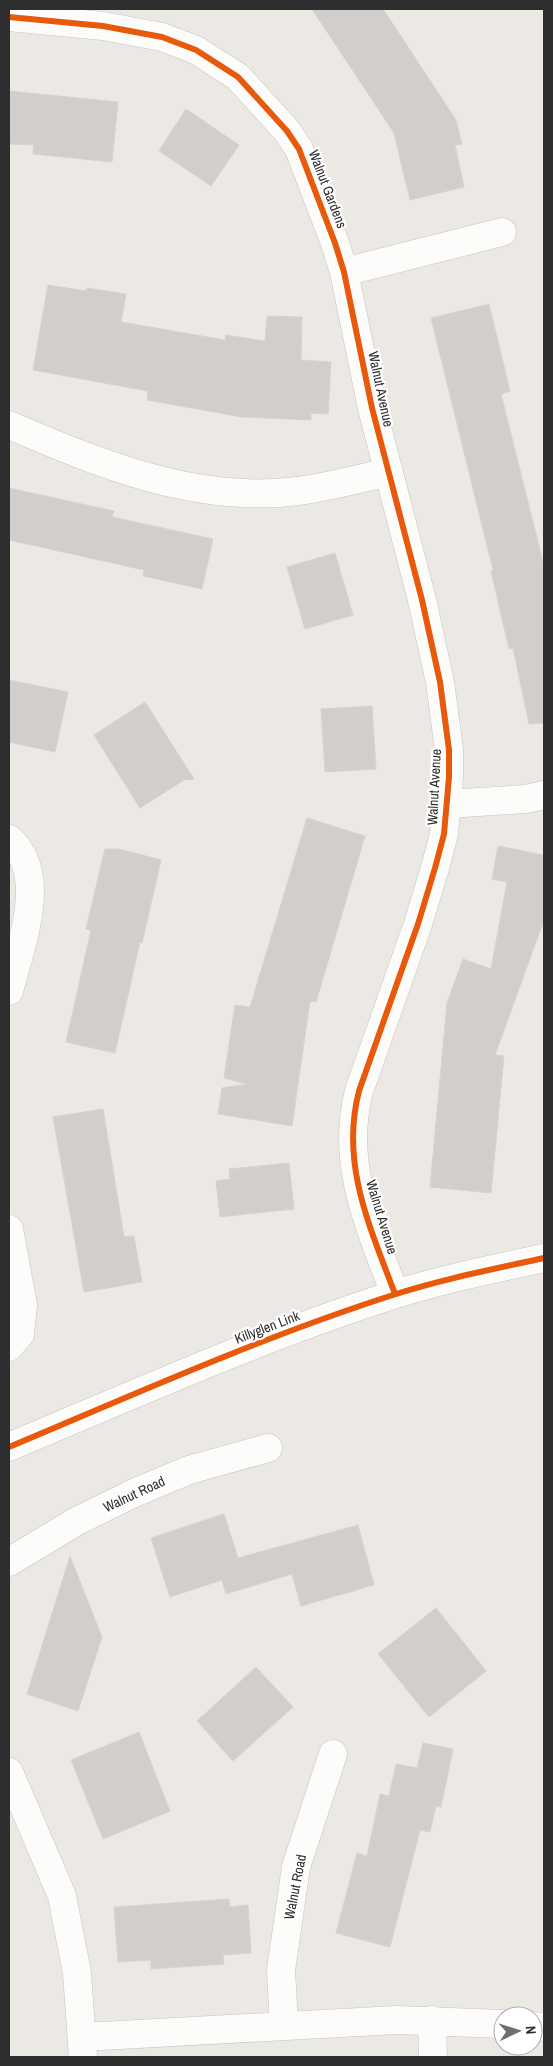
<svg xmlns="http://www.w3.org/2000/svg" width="553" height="2066" font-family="'Archivo Narrow',sans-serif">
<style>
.building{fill:#d1cecb;stroke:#d7d4d0}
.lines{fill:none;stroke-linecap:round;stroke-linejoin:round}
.minor-casing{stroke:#c5c4c5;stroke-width:29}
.minor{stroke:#fcfcfb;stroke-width:28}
.cycleway-casing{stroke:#fff;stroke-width:9}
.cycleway{stroke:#e8590c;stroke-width:6}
.labels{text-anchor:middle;stroke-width:4.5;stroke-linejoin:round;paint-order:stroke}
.street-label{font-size:14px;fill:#2e2e2e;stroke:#fff}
</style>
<rect width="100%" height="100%" fill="#ece8e4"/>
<g class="building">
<path d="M 312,9 L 383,9 L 456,120 L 462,144 L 455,145 L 464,187 L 410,200 L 394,133 Z"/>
<path d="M 9,91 L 118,102 L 112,162 L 33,154 L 34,145 L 9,144 Z"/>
<path d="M 186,109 L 239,145 L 211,186 L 159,151 Z"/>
<path d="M 48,285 L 86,291 L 87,288 L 126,294 L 121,322 L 225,340 L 226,335 L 265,341 L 267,316 L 302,317 L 301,360 L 331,362 L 328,414 L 311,413 L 311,420 L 242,417 L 147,400 L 148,391 L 33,370 Z"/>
<path d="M 489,304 L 510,391 L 501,394 L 544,566 L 544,723 L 529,724 L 513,648 L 509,649 L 491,571 L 493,570 L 431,318 Z"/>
<path d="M 9,488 L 114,511 L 112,517 L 213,539 L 202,589 L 143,576 L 144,570 L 9,540 Z"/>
<path d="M 335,553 L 353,615 L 305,629 L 287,567 Z"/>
<path d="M 9,680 L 68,692 L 55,752 L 9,742 Z"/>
<path d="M 145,702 L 194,779 L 182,780 L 184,780 L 140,808 L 94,735 Z"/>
<path d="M 372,706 L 376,769 L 325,772 L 321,709 Z"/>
<path d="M 307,818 L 365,836 L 316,1002 L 310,1001 L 292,1126 L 218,1114 L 222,1088 L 247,1084 L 224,1078 L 235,1005 L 250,1007 Z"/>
<path d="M 498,846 L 544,855 L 544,920 L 495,1055 L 504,1056 L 491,1193 L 430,1187 L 447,1003 L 463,959 L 491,969 L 507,882 L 492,879 Z"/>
<path d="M 105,849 L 119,849 L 161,860 L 142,943 L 140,942 L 115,1053 L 66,1042 L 91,930 L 86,929 Z"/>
<path d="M 103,1109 L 124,1237 L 134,1236 L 142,1282 L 84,1292 L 53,1117 Z"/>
<path d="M 289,1163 L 294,1209 L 220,1217 L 216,1181 L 230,1179 L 229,1169 Z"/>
<path d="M 224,1514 L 238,1558 L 358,1525 L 374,1585 L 301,1606 L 292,1574 L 226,1594 L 222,1580 L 170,1597 L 151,1538 Z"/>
<path d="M 70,1556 L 102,1637 L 78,1711 L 27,1694 Z"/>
<path d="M 436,1608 L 486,1671 L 429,1717 L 378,1654 Z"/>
<path d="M 256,1667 L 293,1707 L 233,1761 L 197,1721 Z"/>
<path d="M 139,1732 L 170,1811 L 103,1839 L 71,1760 Z"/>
<path d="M 423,1743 L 453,1749 L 441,1807 L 436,1806 L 430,1832 L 420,1830 L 390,1947 L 336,1933 L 357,1853 L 367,1856 L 380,1794 L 389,1796 L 396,1764 L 417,1768 Z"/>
<path d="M 229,1899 L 230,1907 L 248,1905 L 251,1953 L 223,1955 L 224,1964 L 151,1969 L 151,1960 L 118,1962 L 114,1907 Z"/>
</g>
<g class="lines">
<defs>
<g id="minor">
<path d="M 9,17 L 103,26 L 162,37 L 196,50 L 238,77 L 287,131 L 299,149 L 335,243 L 344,272 L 372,408 L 422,600 L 440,682 L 449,750 L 449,777 L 444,834 L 435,868 L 418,924 L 359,1091 C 340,1164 370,1227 395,1294"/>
<path d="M 344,272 L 502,232"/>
<path d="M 9,425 C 100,464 197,504 298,491 C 329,487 358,479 388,472"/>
<path d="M 447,804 L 526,799 L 544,795"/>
<path d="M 9,839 C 50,874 20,947 9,991"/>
<path d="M 9,1229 L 23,1305 L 20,1334 L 9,1347"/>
<path d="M 9,1447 C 135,1394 262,1337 393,1295 C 442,1279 494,1269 544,1258"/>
<path d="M 9,1562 L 77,1521 L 134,1493 L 189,1470 L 268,1448"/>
<path d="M 9,1772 L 62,1896 L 77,1973 L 83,2057"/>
<path d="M 432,2020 L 433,2057"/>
<path d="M 284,2025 L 281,1970 L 296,1867 L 333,1754"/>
<path d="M 533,2026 L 544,2027"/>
<path d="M 83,2037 L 396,2020 L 503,2024"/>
</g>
</defs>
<use href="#minor" class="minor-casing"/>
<use href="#minor" class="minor"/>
<defs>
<g id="cycleway">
<path d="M 9,17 L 103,26 L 162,37 L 196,50 L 238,77 L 287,131 L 299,149 L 335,243 L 344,272 L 372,408 L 422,600 L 440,682 L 449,750 L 449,777 L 444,834 L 435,868 L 418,924 L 359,1091 C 340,1164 370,1227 395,1294"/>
<path d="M 9,1447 C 135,1394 262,1337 393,1295 C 442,1279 494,1269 544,1258"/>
</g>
</defs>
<use href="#cycleway" class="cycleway-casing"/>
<use href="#cycleway" class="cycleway"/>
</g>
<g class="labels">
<g class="street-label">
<text transform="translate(328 189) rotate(69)" y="5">Walnut Gardens</text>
<text transform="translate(381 389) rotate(78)" y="5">Walnut Avenue</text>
<text transform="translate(434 787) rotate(-87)" y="5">Walnut Avenue</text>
<text transform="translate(382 1217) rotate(73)" y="5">Walnut Avenue</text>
<text transform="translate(267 1327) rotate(-21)" y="5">Killyglen Link</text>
<text transform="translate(134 1494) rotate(-25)" y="5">Walnut Road</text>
<text transform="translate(295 1887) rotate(-79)" y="5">Walnut Road</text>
</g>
</g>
<rect width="553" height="2066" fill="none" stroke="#2e2e2e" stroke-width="20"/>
<g transform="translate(518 2031) rotate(86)"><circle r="24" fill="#ffffff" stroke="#ababab"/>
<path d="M0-4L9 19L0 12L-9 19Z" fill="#706f6e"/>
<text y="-8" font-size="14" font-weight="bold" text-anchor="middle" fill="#2e2e2e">N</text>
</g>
</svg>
